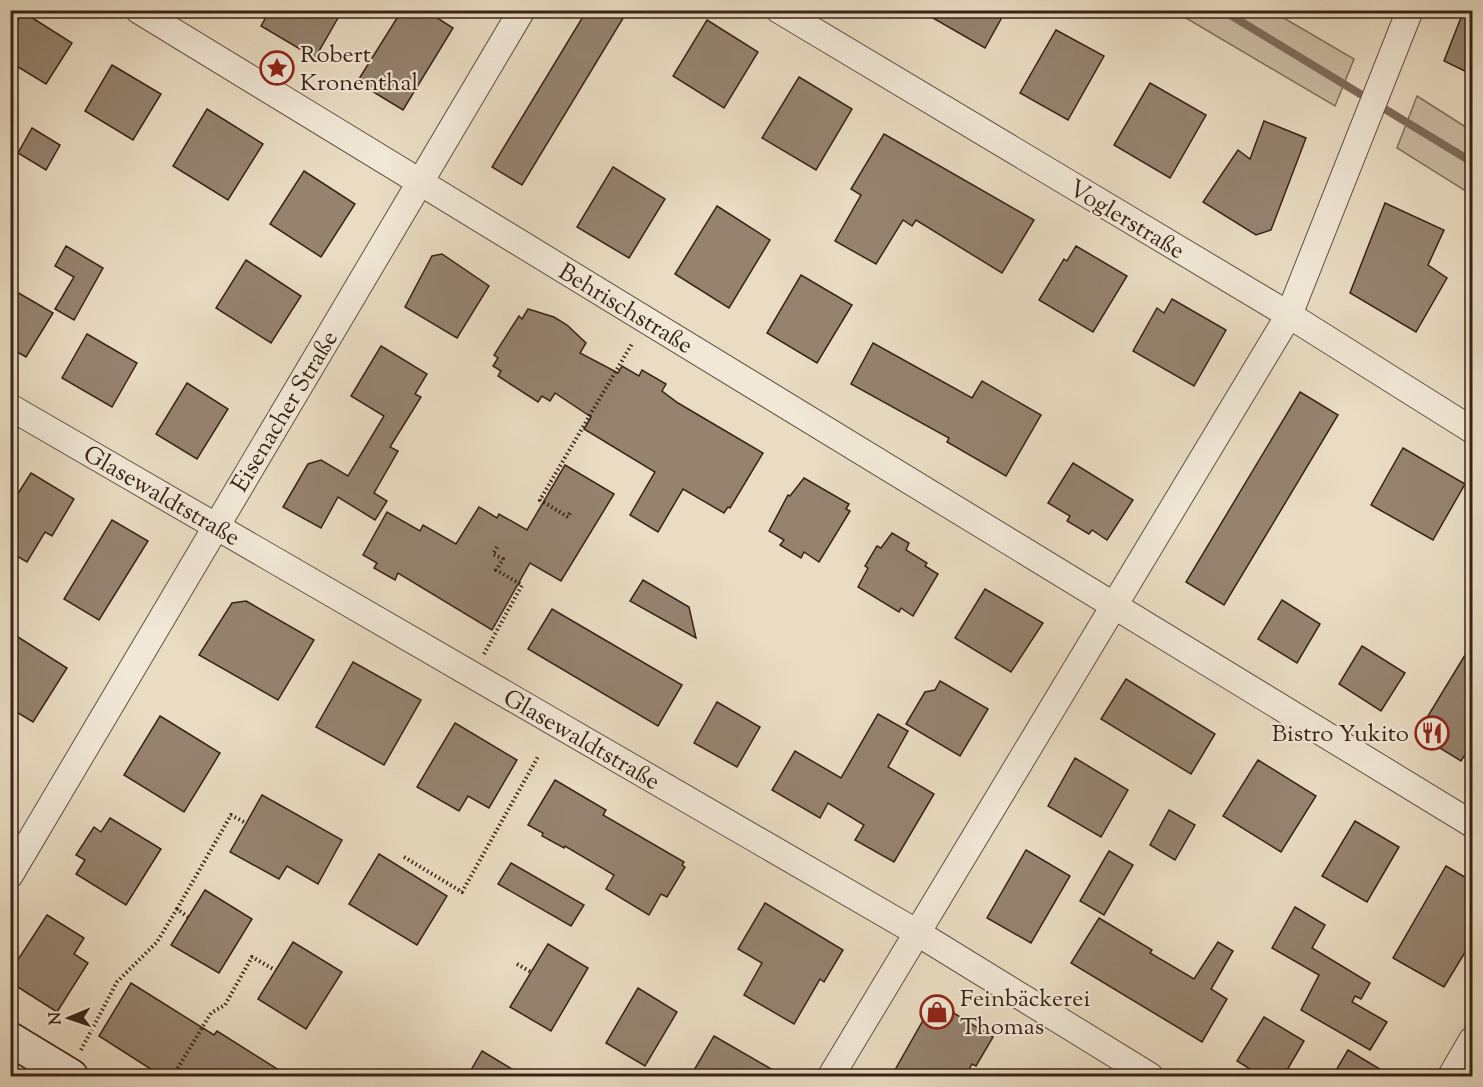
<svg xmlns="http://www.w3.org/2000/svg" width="1483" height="1087" font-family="'Sorts Mill Goudy',serif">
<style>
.green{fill:#cbbda5;stroke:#82705e;stroke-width:1.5}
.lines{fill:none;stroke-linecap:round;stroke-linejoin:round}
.stream{stroke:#7f6c5b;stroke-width:8}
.building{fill:#958370;stroke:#392317;stroke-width:1.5}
.street-casing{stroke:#655142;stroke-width:28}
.secondary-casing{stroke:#392317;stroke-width:36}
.path{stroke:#392317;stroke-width:4;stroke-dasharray:1.5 3;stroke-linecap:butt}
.street{stroke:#f1e8d7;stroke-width:26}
.secondary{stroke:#f1e8d7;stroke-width:33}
.labels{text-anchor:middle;stroke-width:4.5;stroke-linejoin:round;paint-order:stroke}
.poi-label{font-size:24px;fill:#392317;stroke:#f1e8d7;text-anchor:start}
.street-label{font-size:24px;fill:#392317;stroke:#f1e8d7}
</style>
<rect width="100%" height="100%" fill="#e9dcc2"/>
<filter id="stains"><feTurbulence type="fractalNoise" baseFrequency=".00333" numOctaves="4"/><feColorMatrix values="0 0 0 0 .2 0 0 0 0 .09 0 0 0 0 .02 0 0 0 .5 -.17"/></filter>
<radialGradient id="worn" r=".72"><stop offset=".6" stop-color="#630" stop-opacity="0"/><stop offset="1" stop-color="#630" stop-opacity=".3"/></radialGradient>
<g class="green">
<path d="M 1174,11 L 1272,11 L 1354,59 L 1335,106 Z"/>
<path d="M 1417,96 L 1472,131 L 1472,195 L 1397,148 Z"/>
</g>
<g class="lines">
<path class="stream" d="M 1222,10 L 1472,162"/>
</g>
<g class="building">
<path d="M 270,10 L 328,10 L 338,18 L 315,58 L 261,26 Z"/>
<path d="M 402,10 L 425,10 L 453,28 L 403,110 L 357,82 Z"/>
<path d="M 587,10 L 628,10 L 522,185 L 492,167 Z"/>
<path d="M 919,10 L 1006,10 L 985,48 Z"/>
<path d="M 1464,10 L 1473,10 L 1473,75 L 1444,61 Z"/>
<path d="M 23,12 L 72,43 L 46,84 L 10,62 L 10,33 Z"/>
<path d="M 707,20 L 758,52 L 724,108 L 673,76 Z"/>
<path d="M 1056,30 L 1104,56 L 1068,120 L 1020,93 Z"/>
<path d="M 112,65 L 161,94 L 133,140 L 85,111 Z"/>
<path d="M 799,77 L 852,109 L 816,170 L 762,138 Z"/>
<path d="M 1150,83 L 1206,115 L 1170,178 L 1114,145 Z"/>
<path d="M 207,109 L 263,144 L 228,200 L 173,166 Z"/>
<path d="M 1264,121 L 1306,138 L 1271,230 L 1256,235 L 1203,202 L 1238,150 L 1250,159 Z"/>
<path d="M 32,128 L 60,145 L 46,170 L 18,153 Z"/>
<path d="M 884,134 L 1034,220 L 1002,273 L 916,220 L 912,226 L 903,220 L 876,264 L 835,241 L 861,195 L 851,189 Z"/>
<path d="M 613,167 L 665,199 L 629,258 L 577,227 Z"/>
<path d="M 304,171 L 355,204 L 321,257 L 270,224 Z"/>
<path d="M 1385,203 L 1444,230 L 1428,265 L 1447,278 L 1416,332 L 1350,293 Z"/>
<path d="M 717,206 L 770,240 L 729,308 L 675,274 Z"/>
<path d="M 66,246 L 103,268 L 74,320 L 55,309 L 74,277 L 55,266 Z"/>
<path d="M 1076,246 L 1127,276 L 1093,332 L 1039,300 L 1064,259 L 1067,261 Z"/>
<path d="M 442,254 L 489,286 L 457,338 L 405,307 L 432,256 Z"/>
<path d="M 246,260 L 301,296 L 271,343 L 216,308 Z"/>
<path d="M 801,275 L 852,305 L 817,363 L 767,333 Z"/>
<path d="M 10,288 L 53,313 L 26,357 L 10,348 Z"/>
<path d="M 1172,299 L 1226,330 L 1194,386 L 1133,351 L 1157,308 L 1164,313 Z"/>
<path d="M 528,309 L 554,317 L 567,325 L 586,343 L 580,353 L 618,373 L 622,366 L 639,376 L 642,370 L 666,384 L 662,391 L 678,403 L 763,453 L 730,508 L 728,507 L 724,513 L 683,489 L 658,532 L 630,515 L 655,472 L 584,429 L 591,417 L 555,393 L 550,401 L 542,396 L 538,402 L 498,376 L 501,371 L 493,366 L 498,358 L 494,355 L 519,316 L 522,319 Z"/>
<path d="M 87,334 L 137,363 L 112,407 L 62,378 Z"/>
<path d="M 873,343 L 972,398 L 982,381 L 1041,415 L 1006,476 L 947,442 L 949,438 L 851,384 Z"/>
<path d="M 381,346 L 427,374 L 415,394 L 421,397 L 390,447 L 398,451 L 374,493 L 387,501 L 375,520 L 338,497 L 321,528 L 283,507 L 308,464 L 321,460 L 348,476 L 384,416 L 351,396 Z"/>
<path d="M 187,383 L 228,409 L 197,459 L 156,434 Z"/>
<path d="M 1300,392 L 1338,415 L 1224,605 L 1186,582 Z"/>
<path d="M 1403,448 L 1465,484 L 1433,540 L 1371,505 Z"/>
<path d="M 1073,463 L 1133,500 L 1107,540 L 1092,530 L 1089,534 L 1067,521 L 1070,516 L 1048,503 Z"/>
<path d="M 565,465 L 614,494 L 561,581 L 530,563 L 492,630 L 398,573 L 395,580 L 374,568 L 377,563 L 363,555 L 387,512 L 420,531 L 423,525 L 456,544 L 479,507 L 497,518 L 499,514 L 527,530 Z"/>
<path d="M 31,473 L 74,499 L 52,536 L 45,532 L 27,562 L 10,552 L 10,506 Z"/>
<path d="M 804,478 L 849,504 L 846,509 L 850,511 L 819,562 L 804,552 L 801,558 L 780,545 L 784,540 L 769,531 L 788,495 L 790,496 Z"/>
<path d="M 112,520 L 148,541 L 99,620 L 64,599 Z"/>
<path d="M 892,533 L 909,543 L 906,550 L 927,563 L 925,566 L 938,574 L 913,616 L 901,608 L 899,612 L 858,587 L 868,568 L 865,566 L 877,546 L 881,548 Z"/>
<path d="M 643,580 L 689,607 L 696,638 L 630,601 Z"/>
<path d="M 985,589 L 1043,623 L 1011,672 L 955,638 Z"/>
<path d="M 1282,600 L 1320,624 L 1297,663 L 1258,639 Z"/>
<path d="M 246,601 L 314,640 L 278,700 L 199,655 L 232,603 Z"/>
<path d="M 552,609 L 682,685 L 658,726 L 528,649 Z"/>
<path d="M 10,632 L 67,668 L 33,722 L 10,708 Z"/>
<path d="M 1473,642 L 1473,742 L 1461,761 L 1417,734 Z"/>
<path d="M 1362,646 L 1405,673 L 1381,711 L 1339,684 Z"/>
<path d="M 353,662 L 421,700 L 384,765 L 316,727 Z"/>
<path d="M 1126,679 L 1215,734 L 1191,774 L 1101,719 Z"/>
<path d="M 940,681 L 988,709 L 960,756 L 906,724 L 925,692 L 935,690 Z"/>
<path d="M 717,702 L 760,727 L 737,767 L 694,743 Z"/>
<path d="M 878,714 L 908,731 L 888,767 L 934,794 L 894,862 L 855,840 L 864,825 L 828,803 L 820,818 L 772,790 L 795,751 L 841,778 Z"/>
<path d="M 160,716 L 220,753 L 184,812 L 124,775 Z"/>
<path d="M 455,723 L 517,760 L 489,808 L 468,796 L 459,811 L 417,787 Z"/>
<path d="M 1075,758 L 1128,790 L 1101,837 L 1048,806 Z"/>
<path d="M 1258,760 L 1316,796 L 1281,852 L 1223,816 Z"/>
<path d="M 555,780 L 606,810 L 603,815 L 684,862 L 682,865 L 685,867 L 667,897 L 661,894 L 649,915 L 606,889 L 614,875 L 565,846 L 564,848 L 542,836 L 543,833 L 528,825 Z"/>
<path d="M 262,795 L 342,840 L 318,884 L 287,866 L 279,879 L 230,852 Z"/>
<path d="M 1169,810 L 1195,825 L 1175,860 L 1150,845 Z"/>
<path d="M 110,818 L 161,849 L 126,905 L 76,874 L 85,860 L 76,855 L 94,827 L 101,832 Z"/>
<path d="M 1355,821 L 1399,847 L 1367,902 L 1322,876 Z"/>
<path d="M 1026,850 L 1070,876 L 1031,943 L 987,918 Z"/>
<path d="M 1109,851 L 1133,865 L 1104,915 L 1080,901 Z"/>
<path d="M 379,854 L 447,896 L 417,945 L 349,904 Z"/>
<path d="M 511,863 L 584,905 L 571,926 L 498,884 Z"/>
<path d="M 1446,866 L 1473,882 L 1473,939 L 1444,987 L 1393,958 Z"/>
<path d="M 205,890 L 252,919 L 219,973 L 171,945 Z"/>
<path d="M 765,903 L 843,950 L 824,982 L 820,979 L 794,1024 L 744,995 L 762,963 L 738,949 Z"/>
<path d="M 1295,907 L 1325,925 L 1312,948 L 1370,983 L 1361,999 L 1355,996 L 1352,1002 L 1387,1022 L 1370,1050 L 1301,1010 L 1319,975 L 1272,948 Z"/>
<path d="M 47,915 L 84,938 L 74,954 L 88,963 L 57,1012 L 10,982 L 10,972 Z"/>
<path d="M 1099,918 L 1152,950 L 1150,953 L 1194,979 L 1218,942 L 1233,951 L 1211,989 L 1227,999 L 1202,1042 L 1071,963 Z"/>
<path d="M 293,942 L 342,972 L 306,1029 L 258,999 Z"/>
<path d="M 548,944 L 588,968 L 551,1031 L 510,1007 Z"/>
<path d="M 131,983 L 214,1035 L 217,1031 L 290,1077 L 163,1077 L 99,1036 Z"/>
<path d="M 638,988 L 677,1012 L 645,1066 L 606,1043 Z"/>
<path d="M 934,1001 L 993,1037 L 976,1066 L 972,1064 L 965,1077 L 891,1077 Z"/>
<path d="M 1264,1017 L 1304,1041 L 1283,1077 L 1263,1077 L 1237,1061 Z"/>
<path d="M 714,1036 L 785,1077 L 690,1077 Z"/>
<path d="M 1348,1050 L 1393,1077 L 1332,1077 Z"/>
<path d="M 482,1051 L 525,1077 L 467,1077 Z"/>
</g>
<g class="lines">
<defs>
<g id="street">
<path d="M 138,10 L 1472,824"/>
<path d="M 779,10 L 1289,315 L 1472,430"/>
<path d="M 10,407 L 916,932 L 1150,1076"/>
<path d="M 10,875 L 522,10"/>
<path d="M 831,1076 L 1289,315 L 1410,10"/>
<path d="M 1451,1076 L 1472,1040"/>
</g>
<path id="secondary" d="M 10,1039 L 71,1076"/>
</defs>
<use href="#street" class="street-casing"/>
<use href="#secondary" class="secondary-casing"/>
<g class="path">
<path d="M 570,513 L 568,517 L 540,500 L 633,342"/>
<path d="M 484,654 L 522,585 L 496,570 L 503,559 L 493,554 L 498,545"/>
<path d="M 404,857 L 462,892 L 539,755"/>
<path d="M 177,909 L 231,815 L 246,823"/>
<path d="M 517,964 L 531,972"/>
<path d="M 81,1050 L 117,982 L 157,942 L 177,909 L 188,917"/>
<path d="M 451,1070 L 461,1076"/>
<path d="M 173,1076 L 211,1013 L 225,1005 L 252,957 L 275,970"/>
</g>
<use href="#street" class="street"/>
<use href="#secondary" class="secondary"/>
</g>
<defs>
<symbol id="sight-ring" viewBox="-11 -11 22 22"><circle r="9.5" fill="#f1e8d7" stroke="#8f2418" stroke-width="1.5"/><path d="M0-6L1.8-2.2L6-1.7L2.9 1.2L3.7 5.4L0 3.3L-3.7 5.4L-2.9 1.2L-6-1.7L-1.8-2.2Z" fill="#8f2418"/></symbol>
<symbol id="restaurant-ring" viewBox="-11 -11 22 22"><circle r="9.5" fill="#f1e8d7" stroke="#8f2418" stroke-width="1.5"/><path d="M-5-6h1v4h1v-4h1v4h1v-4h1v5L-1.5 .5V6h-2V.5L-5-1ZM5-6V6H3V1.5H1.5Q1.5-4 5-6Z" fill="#8f2418"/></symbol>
<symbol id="shop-ring" viewBox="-11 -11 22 22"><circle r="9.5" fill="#f1e8d7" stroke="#8f2418" stroke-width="1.5"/><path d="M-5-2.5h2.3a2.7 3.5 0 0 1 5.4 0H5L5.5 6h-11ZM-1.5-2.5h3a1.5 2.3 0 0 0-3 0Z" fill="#8f2418"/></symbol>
</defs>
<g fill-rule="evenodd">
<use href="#sight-ring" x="258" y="49" width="38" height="38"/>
<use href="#restaurant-ring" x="1413" y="714" width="38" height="38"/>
<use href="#shop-ring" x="918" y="993" width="38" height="38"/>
</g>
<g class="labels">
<g class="poi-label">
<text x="300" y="62">Robert<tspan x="300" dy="28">Kronenthal</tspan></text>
<text x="1409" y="741" text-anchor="end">Bistro Yukito</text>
<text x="960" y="1006">Feinbäckerei<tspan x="960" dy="28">Thomas</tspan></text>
</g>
<g class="street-label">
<text transform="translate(1127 219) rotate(31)" y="8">Voglerstraße</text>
<text transform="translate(626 308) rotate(31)" y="8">Behrischstraße</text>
<text transform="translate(284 411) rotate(-59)" y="8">Eisenacher Straße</text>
<text transform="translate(162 495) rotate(30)" y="8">Glasewaldtstraße</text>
<text transform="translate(582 739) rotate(30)" y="8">Glasewaldtstraße</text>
</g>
</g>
<rect width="1483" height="1087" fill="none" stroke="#e9dcc2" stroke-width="36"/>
<rect x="12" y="12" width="1459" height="1063" fill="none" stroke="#392317" stroke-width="3"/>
<rect x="18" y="18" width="1447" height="1051" fill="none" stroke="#392317" stroke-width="1.5"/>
<g transform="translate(69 1018) rotate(268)" stroke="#f1e8d7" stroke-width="4.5" paint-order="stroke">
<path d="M0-4.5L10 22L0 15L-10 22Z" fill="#392317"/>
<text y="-9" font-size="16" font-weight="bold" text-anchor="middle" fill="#392317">N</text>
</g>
<rect width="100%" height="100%" filter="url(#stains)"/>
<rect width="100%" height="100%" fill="url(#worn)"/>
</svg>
